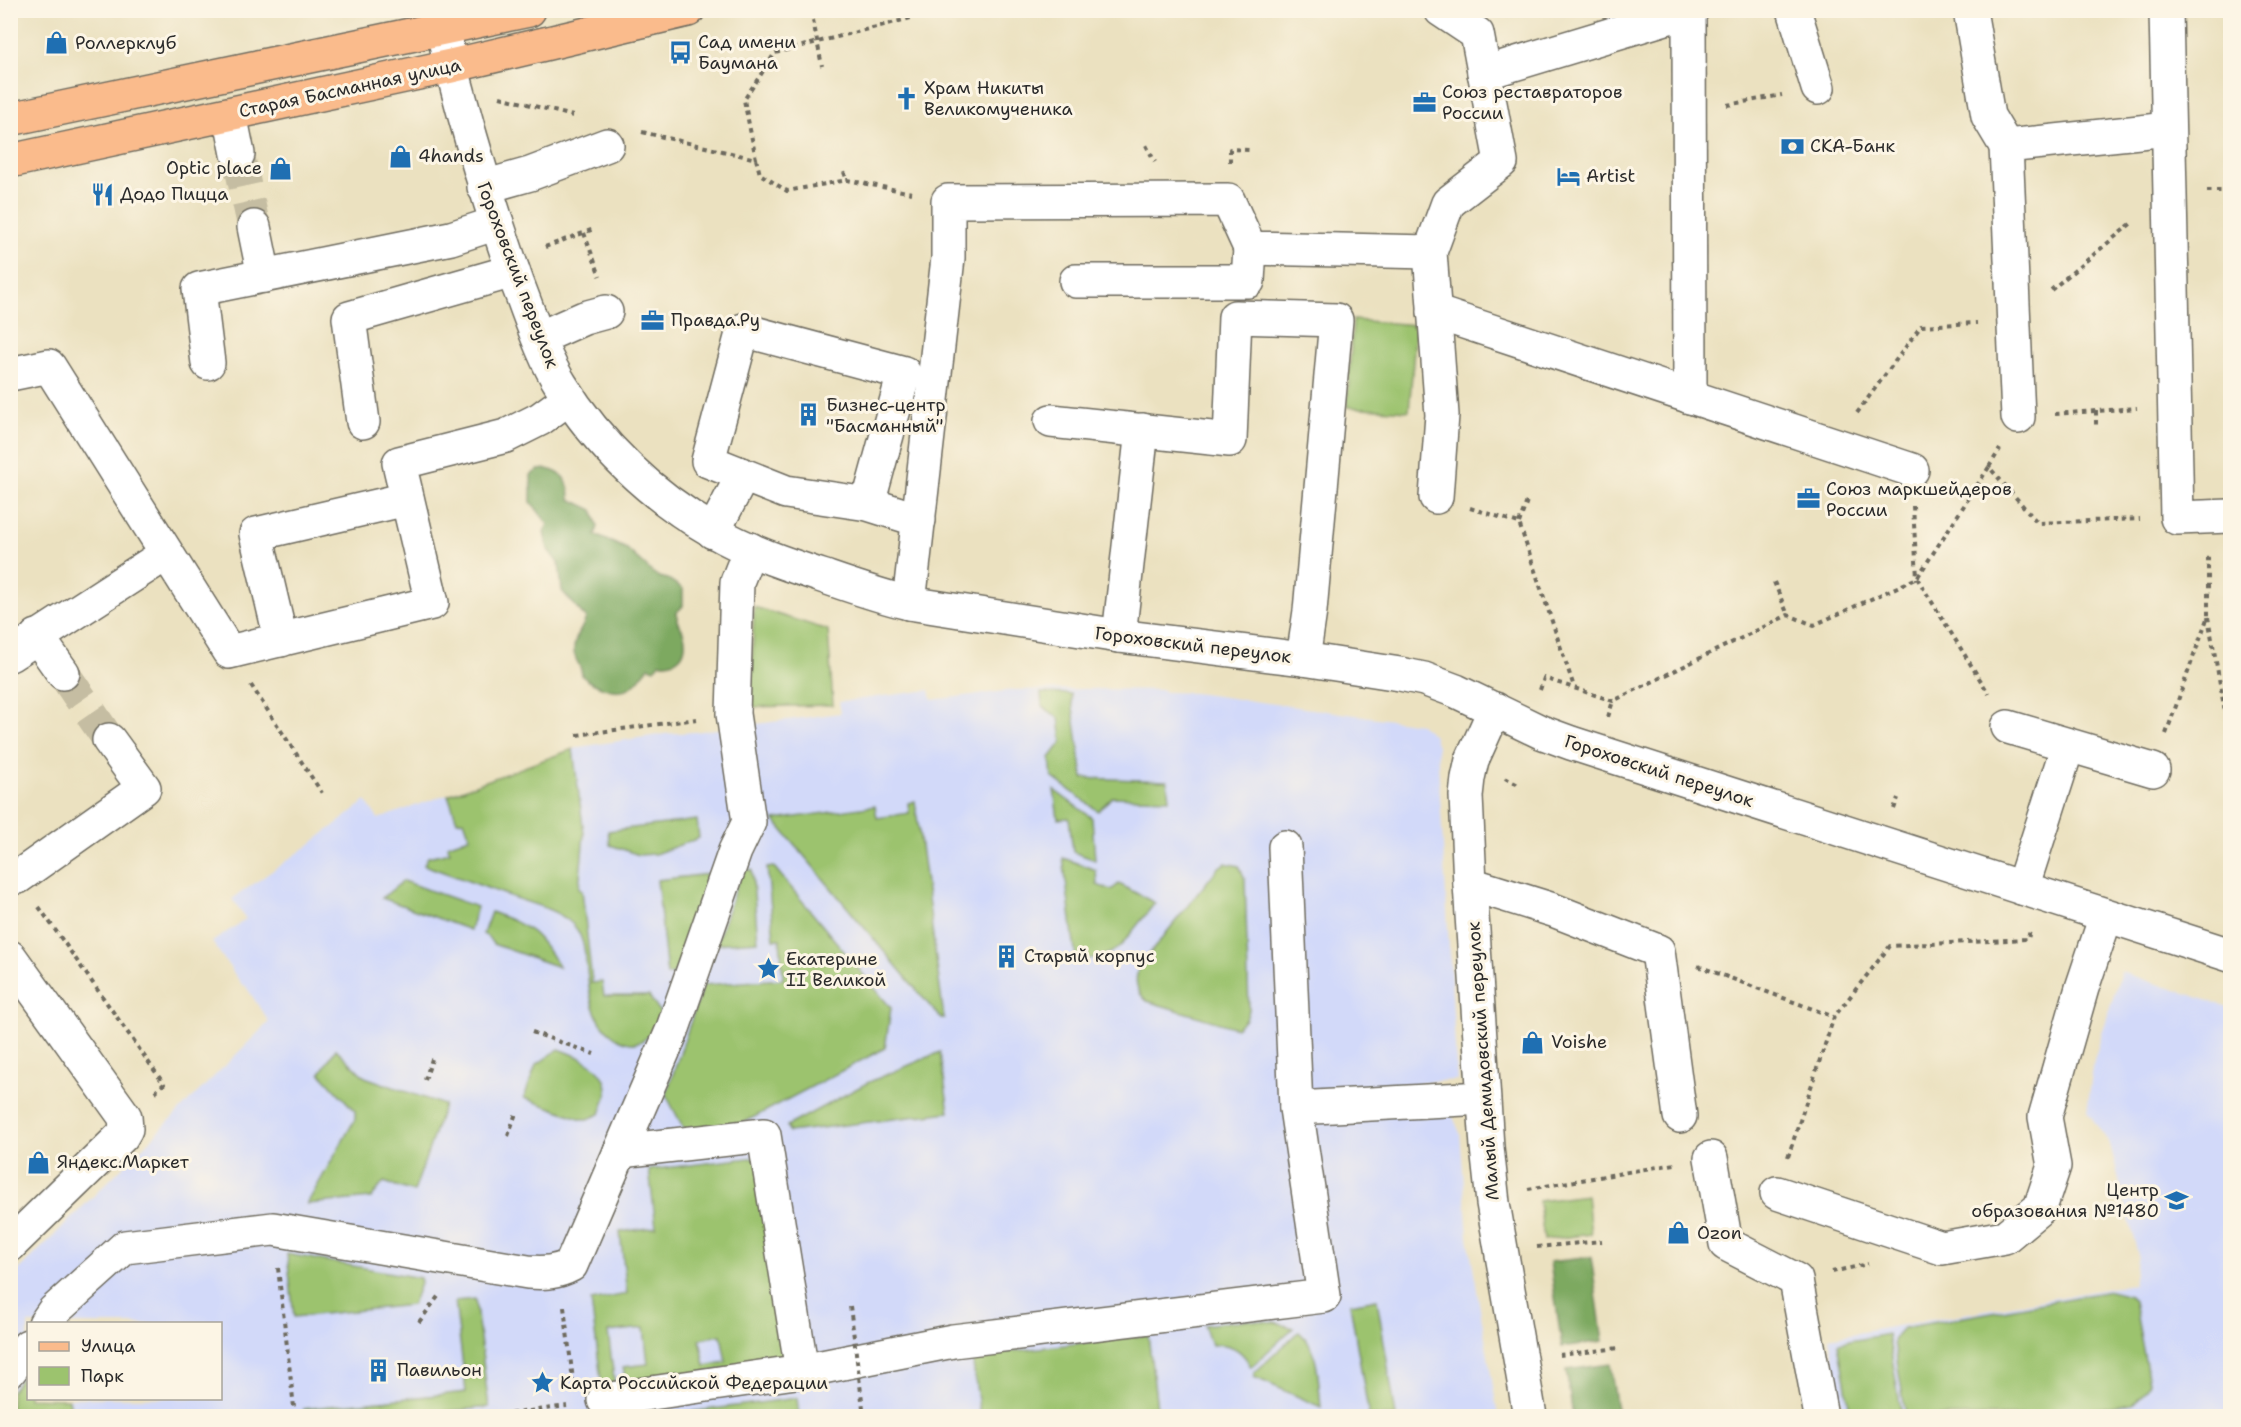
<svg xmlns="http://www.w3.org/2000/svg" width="2241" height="1427" font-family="'Shantell Sans',sans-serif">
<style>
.built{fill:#d2d9f9;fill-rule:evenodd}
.green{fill:#9cc36e;stroke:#64774c;stroke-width:1.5;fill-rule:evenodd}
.forest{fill:#7da961;stroke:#546a46;stroke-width:1.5}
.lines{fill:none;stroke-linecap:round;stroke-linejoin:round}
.minor-tunnel{stroke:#c5bda2;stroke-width:33;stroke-dasharray:33 16;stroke-linecap:butt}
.minor-casing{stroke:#6e6b5f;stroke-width:36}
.major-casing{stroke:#6e6b5f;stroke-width:36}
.path{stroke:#6e6b5f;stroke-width:4;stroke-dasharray:4.5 4.5;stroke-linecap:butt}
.minor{stroke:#fff;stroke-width:33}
.major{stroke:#fabb8c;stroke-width:33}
.path-bridge{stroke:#6e6b5f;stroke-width:4;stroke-dasharray:4.5 4.5;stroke-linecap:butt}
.labels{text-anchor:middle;stroke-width:6;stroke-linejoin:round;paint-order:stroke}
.poi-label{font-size:18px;fill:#2b2b2b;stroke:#fcf5e5;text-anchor:start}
.street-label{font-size:18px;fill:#2b2b2b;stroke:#fcf5e5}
</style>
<rect width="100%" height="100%" fill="#fcf5e5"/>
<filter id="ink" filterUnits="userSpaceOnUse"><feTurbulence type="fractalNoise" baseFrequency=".0167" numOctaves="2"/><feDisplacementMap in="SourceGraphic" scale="12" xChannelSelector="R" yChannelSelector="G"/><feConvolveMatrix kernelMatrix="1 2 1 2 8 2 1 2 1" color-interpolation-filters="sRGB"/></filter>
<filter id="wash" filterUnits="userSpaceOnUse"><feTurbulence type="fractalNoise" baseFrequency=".008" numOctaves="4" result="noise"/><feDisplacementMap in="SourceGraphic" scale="24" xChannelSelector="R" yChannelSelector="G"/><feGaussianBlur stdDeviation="1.35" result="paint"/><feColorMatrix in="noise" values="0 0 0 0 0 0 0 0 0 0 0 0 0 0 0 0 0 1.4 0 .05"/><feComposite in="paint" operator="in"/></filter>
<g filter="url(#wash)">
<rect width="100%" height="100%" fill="#ebe1c0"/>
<g class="built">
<path d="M 1086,689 L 1164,690 L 1164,692 L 1194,693 L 1420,724 L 1433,735 L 1437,746 L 1457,1080 L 1420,1082 L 1421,1117 L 1452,1115 L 1460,1133 L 1468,1237 L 1498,1416 L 11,1416 L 11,1278 L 269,1022 L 245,985 L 243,986 L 212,942 L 246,919 L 232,899 L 308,846 L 366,801 L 378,819 L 580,747 L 665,734 L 695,732 L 841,713 L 839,702 L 930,690 L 932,700 L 1013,690 ZM 28,1324 L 220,1324 L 220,1398 L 28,1398 Z"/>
<path d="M 2121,972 L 2230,1008 L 2230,1416 L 1844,1416 L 1829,1338 L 2133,1284 L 2138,1255 L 2110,1144 L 2087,1111 L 2094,1060 Z"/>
</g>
<g class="green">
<path d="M 1353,320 L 1416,325 L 1409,411 L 1347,407 Z"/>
<path d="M 754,607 L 828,630 L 833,705 L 751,707 Z"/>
<path d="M 1041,693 L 1071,694 L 1083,778 L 1167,781 L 1169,799 L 1112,797 L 1098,811 L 1052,777 L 1050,758 L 1062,742 L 1059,718 L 1042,706 Z"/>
<path d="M 573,749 L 584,834 L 579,888 L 582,890 L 592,981 L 590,983 L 602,982 L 604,996 L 649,996 L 661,1014 C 657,1026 651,1040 635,1043 C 627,1044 621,1041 614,1036 C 573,1007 600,945 569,921 C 554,909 533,904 515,898 C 485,887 454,876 424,865 L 428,857 L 450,852 L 447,845 L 470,837 L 464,820 L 457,821 L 448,795 Z"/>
<path d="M 1054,790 L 1092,818 L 1095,860 L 1073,852 L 1069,818 L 1058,819 Z"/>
<path d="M 915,801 L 944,1018 L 940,1018 L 774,820 L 875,806 L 877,818 L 909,813 L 908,803 Z"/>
<path d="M 697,820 L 699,838 L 655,854 L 639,855 L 610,845 L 608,831 Z"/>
<path d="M 1063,858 L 1096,870 L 1097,885 L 1111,890 L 1119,884 L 1155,903 L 1120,947 C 1107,956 1092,960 1076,959 Z"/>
<path d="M 1225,863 L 1239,866 L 1245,879 L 1249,1010 L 1246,1019 L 1236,1028 L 1147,1001 C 1136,992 1134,980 1139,967 L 1218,868 Z"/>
<path d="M 774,867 L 891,1008 L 885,1048 L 741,1124 L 685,1131 L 666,1095 L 703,985 L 783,979 L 780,939 L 774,939 L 767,868 Z"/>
<path d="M 742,870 L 752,870 L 758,941 L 716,944 Z"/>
<path d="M 710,874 L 675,974 L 667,975 L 657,880 Z"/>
<path d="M 403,881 L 477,907 L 470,930 L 382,898 Z"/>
<path d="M 491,912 C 530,927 537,931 559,967 L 493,944 L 488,937 L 483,934 Z"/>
<path d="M 336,1049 L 365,1077 L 444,1105 L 414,1192 L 384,1182 L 371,1198 L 307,1204 L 355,1119 L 355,1111 L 320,1073 Z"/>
<path d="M 559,1049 C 576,1055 608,1067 607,1091 C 607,1098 602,1107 600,1114 L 588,1119 L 582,1119 L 524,1098 L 536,1065 Z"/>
<path d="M 940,1052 L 949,1112 L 789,1132 L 787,1126 L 867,1083 Z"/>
<path d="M 757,1157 L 787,1360 L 626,1384 L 623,1367 L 648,1364 L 644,1328 L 608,1332 L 615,1386 L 602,1388 L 591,1301 L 627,1294 L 620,1232 L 656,1227 L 649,1170 ZM 721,1335 L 726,1362 L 705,1366 L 700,1339 Z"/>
<path d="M 1587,1195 L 1591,1234 L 1544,1240 L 1539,1201 Z"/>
<path d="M 287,1254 L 420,1278 L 421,1281 L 412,1305 L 294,1317 Z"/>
<path d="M 2110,1291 L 2130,1296 L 2134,1301 L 2149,1382 C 2146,1392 2141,1398 2132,1403 L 2051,1416 L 1906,1416 L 1894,1342 L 1895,1337 L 1903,1328 Z"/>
<path d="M 475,1299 L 489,1407 L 402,1416 L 304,1416 L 304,1409 L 466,1392 L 455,1301 Z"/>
<path d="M 1377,1299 L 1396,1416 L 1369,1416 L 1350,1304 Z"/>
<path d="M 1245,1320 L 1275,1322 L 1293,1328 L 1251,1367 C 1243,1350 1230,1342 1211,1345 L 1204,1325 Z"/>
<path d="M 1299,1332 C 1320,1349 1318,1382 1321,1407 L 1254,1377 L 1254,1373 Z"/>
<path d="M 1888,1334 L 1902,1416 L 1851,1416 L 1838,1343 Z"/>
<path d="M 1148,1335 L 1158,1416 L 980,1416 L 972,1356 Z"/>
<path d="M 28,1368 L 28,1398 L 69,1399 L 72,1416 L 11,1416 L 11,1392 Z"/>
<path d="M 797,1398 L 799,1416 L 614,1416 L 663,1409 L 675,1414 Z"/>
</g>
<g class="forest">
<path d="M 547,469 C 563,472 570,483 570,499 L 593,510 L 598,527 L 595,535 L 627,549 L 652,572 L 659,577 L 668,579 L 683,589 L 683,606 L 677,612 L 677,621 C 691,639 688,665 660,663 L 655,669 L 649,667 C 643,673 639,681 632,686 C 618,696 595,687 582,676 C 582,666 575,661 574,652 C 573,639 582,630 586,618 L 562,591 L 559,564 L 548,550 L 544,532 L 548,524 L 531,502 L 531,475 L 538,470 Z"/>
<path d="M 1591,1257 L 1603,1341 L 1562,1347 L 1550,1262 Z"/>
<path d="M 1610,1364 L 1618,1416 L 1573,1416 L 1566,1370 Z"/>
</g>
</g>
<g filter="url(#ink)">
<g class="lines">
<g class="minor-tunnel">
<path d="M 238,154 L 254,227"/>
<path d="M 63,673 L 109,740"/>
</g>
<defs>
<g id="minor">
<path d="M 1794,10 L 1818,88"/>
<path d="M 1970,10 L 1988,116 L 2006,146"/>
<path d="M 2166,10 L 2177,518 L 2230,516"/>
<path d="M 1689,12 L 1690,397"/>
<path d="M 442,28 C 463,115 488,201 518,285 C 531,318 542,355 561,385 C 598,445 652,496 713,531 C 747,551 786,564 822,576 C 851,586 879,596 909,603 L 1119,636 L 1303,659 L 1400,674 L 1424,679 L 1456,691 L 1541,732 L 1571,743 L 2230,955"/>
<path d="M 1484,73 L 1692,10"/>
<path d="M 230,114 L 238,154"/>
<path d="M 484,187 L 530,174 L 607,145"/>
<path d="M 254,227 L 264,276"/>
<path d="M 1076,281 L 1248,281 L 1250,248"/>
<path d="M 1434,312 L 1912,470"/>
<path d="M 539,338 L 584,318 L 606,312"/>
<path d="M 208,363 L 199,289 L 451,238 L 497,223"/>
<path d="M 10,374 L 49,366 L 229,652 L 432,603 L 399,463 L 506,436 L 540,419 L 569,398"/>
<path d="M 2018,417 L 2006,146 L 2168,129"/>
<path d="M 1051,421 L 1230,440 L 1235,317 L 1336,320 L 1310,611 L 1303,659"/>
<path d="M 363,422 L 349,318 L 513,271"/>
<path d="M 1436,497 L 1442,415 L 1430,252 L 1448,203 L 1501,162 L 1477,34 L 1441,10"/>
<path d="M 868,504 L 904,373 L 743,330 L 708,461 L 786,492 L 868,504 L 919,520"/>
<path d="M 713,532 L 743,475"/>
<path d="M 909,603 L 948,258 L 948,201 L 1228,200 L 1250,248 L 1430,252"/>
<path d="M 37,636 L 63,673"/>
<path d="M 1119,636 L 1142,430"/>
<path d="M 281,640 L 256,534 L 407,499"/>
<path d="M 10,655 L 166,554"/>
<path d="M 1495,709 L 1472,760 L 1468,778 L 1466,796 L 1470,884 L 1487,1147 L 1493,1203 L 1530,1416"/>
<path d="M 2008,727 L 2153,770"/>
<path d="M 18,877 L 144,788 L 109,740"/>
<path d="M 1470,884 L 1553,910 L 1658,951 L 1680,1116"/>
<path d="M 2022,888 L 2068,745"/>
<path d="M 10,957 L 125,1117 L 126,1129 L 122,1136 L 10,1245"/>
<path d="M 1296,1108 L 1483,1098"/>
<path d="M 620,1151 L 764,1135 L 802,1371"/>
<path d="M 1711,1158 L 1726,1244 L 1796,1280 L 1821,1416"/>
<path d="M 1777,1193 L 1942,1248 L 2005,1237 L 2040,1208 L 2054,1166 L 2045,1117 L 2082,988 L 2106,916"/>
<path d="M 45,1324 L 54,1311 L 125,1247 L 273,1229 L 528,1272 C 544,1273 556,1273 571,1265 L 672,1031 L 735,851 L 749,822 L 733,714 L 737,582 L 750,549"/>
<path d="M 10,1370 L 28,1346"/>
<path d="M 604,1400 L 802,1371 L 953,1341 L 1324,1296 L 1296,1108 L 1285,847"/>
</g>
<g id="major">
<path d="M 10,119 L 529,10"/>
<path d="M 10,161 L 451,66 L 688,10"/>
</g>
</defs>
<use href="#minor" class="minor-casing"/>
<use href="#major" class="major-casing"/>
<g class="path">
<path d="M 1119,13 L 1121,10"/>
<path d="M 813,20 L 822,66"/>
<path d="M 500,97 L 573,116"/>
<path d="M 1727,105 L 1782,95"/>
<path d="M 642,132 L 756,159 L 760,174 L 787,191 L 847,180 L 912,193"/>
<path d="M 1146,145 L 1155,162"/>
<path d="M 756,159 L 744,100 L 775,53 L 942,10"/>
<path d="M 1230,162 L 1230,149 L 1250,150"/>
<path d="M 844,172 L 847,180"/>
<path d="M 2207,191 L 2230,191"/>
<path d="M 584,233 L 600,276"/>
<path d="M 545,247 L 594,229"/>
<path d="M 2051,290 L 2133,222"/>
<path d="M 2096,411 L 2096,427"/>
<path d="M 1857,413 L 1921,326 L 1977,323"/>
<path d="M 2055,414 L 2137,408"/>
<path d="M 1989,467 L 2000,449"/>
<path d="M 1913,506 L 1917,578 L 1989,694"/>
<path d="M 1470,508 L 1519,523 L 1574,687"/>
<path d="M 1519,523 L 1527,501"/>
<path d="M 1774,582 L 1788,615"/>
<path d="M 2208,617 L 2227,723 L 2230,724"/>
<path d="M 251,685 L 322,793"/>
<path d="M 1540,690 L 1544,678 L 1613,701 L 1788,615 L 1814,625 L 1917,578 L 1989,467 L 2038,523 L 2140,519"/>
<path d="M 1608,717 L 1613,701"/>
<path d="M 2166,734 L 2208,616 L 2208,553"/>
<path d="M 577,735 L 697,719"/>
<path d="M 1505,778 L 1520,786"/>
<path d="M 1894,809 L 1898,798"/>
<path d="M 39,907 L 164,1084 L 155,1092"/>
<path d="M 1698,966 L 1834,1017"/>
<path d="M 532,1032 L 594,1054"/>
<path d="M 425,1080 L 432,1059"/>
<path d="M 508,1136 L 516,1113"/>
<path d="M 1788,1157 L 1834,1017 L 1890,946 L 2028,939 L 2030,930"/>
<path d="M 1528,1189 L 1675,1164"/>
<path d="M 1537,1247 L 1602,1241"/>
<path d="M 278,1268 L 295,1416"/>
<path d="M 1832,1272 L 1868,1264"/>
<path d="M 564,1307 L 573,1380"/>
<path d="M 419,1322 L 440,1294"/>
<path d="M 1559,1355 L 1620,1348"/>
<path d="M 540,1410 L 541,1416"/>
<path d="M 493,1416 L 567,1406"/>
</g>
<use href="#minor" class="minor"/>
<use href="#major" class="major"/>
<path class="path-bridge" d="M 850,1306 L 864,1416"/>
</g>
</g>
<defs>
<symbol id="shop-bare" viewBox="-9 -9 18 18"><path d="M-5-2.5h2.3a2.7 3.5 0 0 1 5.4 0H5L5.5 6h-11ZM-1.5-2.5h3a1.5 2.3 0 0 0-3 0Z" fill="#1f6fb2" stroke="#fcf5e5" stroke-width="2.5" paint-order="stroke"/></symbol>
<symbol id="bus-bare" viewBox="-9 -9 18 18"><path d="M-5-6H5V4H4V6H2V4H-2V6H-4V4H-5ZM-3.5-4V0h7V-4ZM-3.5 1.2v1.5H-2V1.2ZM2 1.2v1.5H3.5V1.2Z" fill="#1f6fb2" stroke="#fcf5e5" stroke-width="2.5" paint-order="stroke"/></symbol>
<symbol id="church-bare" viewBox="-9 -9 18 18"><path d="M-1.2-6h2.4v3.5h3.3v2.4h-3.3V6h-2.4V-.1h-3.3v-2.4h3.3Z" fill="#1f6fb2" stroke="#fcf5e5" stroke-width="2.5" paint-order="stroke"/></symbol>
<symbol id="office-bare" viewBox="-9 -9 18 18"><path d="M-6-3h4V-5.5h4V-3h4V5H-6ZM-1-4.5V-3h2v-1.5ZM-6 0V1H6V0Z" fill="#1f6fb2" stroke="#fcf5e5" stroke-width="2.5" paint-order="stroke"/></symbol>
<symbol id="bank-bare" viewBox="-9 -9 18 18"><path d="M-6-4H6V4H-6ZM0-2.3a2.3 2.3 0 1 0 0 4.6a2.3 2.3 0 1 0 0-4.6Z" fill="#1f6fb2" stroke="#fcf5e5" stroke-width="2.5" paint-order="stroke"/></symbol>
<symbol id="hotel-bare" viewBox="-9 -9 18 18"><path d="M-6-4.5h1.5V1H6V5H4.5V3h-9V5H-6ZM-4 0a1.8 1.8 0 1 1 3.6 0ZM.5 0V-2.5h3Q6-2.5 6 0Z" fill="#1f6fb2" stroke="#fcf5e5" stroke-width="2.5" paint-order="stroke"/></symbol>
<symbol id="restaurant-bare" viewBox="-9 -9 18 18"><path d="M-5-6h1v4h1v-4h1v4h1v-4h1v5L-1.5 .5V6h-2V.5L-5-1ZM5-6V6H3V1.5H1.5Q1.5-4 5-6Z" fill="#1f6fb2" stroke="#fcf5e5" stroke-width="2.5" paint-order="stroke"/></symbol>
<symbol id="building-bare" viewBox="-9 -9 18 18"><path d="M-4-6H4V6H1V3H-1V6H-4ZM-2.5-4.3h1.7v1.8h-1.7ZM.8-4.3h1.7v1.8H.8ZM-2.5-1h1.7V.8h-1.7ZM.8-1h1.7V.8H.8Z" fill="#1f6fb2" stroke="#fcf5e5" stroke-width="2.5" paint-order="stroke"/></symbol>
<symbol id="sight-bare" viewBox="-9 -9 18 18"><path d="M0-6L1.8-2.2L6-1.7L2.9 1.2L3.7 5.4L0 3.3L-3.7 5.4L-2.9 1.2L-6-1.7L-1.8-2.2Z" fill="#1f6fb2" stroke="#fcf5e5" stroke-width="2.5" paint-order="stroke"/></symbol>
<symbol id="school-bare" viewBox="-9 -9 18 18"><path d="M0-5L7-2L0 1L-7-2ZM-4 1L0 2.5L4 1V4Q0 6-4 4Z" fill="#1f6fb2" stroke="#fcf5e5" stroke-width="2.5" paint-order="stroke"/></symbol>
</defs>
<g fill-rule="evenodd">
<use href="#shop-bare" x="40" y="26" width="33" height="33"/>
<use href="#bus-bare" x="664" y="36" width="33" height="33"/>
<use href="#church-bare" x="890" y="82" width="33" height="33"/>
<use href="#office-bare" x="1408" y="86" width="33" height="33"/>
<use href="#bank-bare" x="1776" y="130" width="33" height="33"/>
<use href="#shop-bare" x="384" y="140" width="33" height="33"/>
<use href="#shop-bare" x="264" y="152" width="33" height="33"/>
<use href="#hotel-bare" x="1552" y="160" width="33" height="33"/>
<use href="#restaurant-bare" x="86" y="178" width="33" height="33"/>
<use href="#office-bare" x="636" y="304" width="33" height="33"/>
<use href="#building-bare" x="792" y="398" width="33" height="33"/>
<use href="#office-bare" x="1792" y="482" width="33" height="33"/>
<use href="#building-bare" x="990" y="940" width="33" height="33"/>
<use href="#sight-bare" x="752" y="952" width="33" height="33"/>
<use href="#shop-bare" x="1516" y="1026" width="33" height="33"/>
<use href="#shop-bare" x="22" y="1146" width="33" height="33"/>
<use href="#school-bare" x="2160" y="1184" width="33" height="33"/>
<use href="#shop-bare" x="1662" y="1216" width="33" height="33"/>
<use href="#building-bare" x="362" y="1354" width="33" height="33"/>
<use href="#sight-bare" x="526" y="1366" width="33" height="33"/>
</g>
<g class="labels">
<g class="poi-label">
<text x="698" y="48">Сад имени<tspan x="698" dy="21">Баумана</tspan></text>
<text x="75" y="49">Роллерклуб</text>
<text x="924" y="94">Храм Никиты<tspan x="924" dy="21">Великомученика</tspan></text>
<text x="1442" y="98">Союз реставраторов<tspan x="1442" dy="21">России</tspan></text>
<text x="1810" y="152">СКА-Банк</text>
<text x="418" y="162">4hands</text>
<text x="262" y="174" text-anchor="end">Optic place</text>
<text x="1586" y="182">Artist</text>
<text x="120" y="200">Додо Пицца</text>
<text x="671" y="326">Правда.Ру</text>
<text x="826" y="411">Бизнес-центр<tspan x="826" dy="21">"Басманный"</tspan></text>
<text x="1826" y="495">Союз маркшейдеров<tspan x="1826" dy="21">России</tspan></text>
<text x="1024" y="962">Старый корпуc</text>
<text x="786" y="965">Екатерине<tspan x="786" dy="21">II Великой</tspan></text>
<text x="1551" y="1048">Voishe</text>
<text x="57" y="1168">Яндекс.Маркет</text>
<text x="2159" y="1196" text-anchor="end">Центр<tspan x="2159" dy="21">образования №1480</tspan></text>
<text x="1697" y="1239">Ozon</text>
<text x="397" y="1376">Павильон</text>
<text x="560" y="1389">Карта Российской Федерации</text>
</g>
<g class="street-label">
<text transform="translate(350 88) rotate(-12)" y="6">Старая Басманная улица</text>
<text transform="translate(518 275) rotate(69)" y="6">Гороховский переулок</text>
<text transform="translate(1193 645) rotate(7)" y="6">Гороховский переулок</text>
<text transform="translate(1659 771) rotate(18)" y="6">Гороховский переулок</text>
<text transform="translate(1483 1061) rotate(-94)" y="6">Малый Демидовский переулок</text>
</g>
</g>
<rect width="2241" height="1427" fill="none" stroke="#fcf5e5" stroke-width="36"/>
<rect x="27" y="1322" width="195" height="78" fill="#fcf5e5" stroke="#a8a49b" stroke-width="1.5"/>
<rect x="39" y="1342" width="30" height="9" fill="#fabb8c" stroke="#a8a49b" stroke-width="1.5"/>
<text x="81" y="1352" font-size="18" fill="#2b2b2b">Улица</text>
<rect x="39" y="1367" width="30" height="18" fill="#9cc36e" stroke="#a8a49b" stroke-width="1.5"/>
<text x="81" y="1382" font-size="18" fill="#2b2b2b">Парк</text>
</svg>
